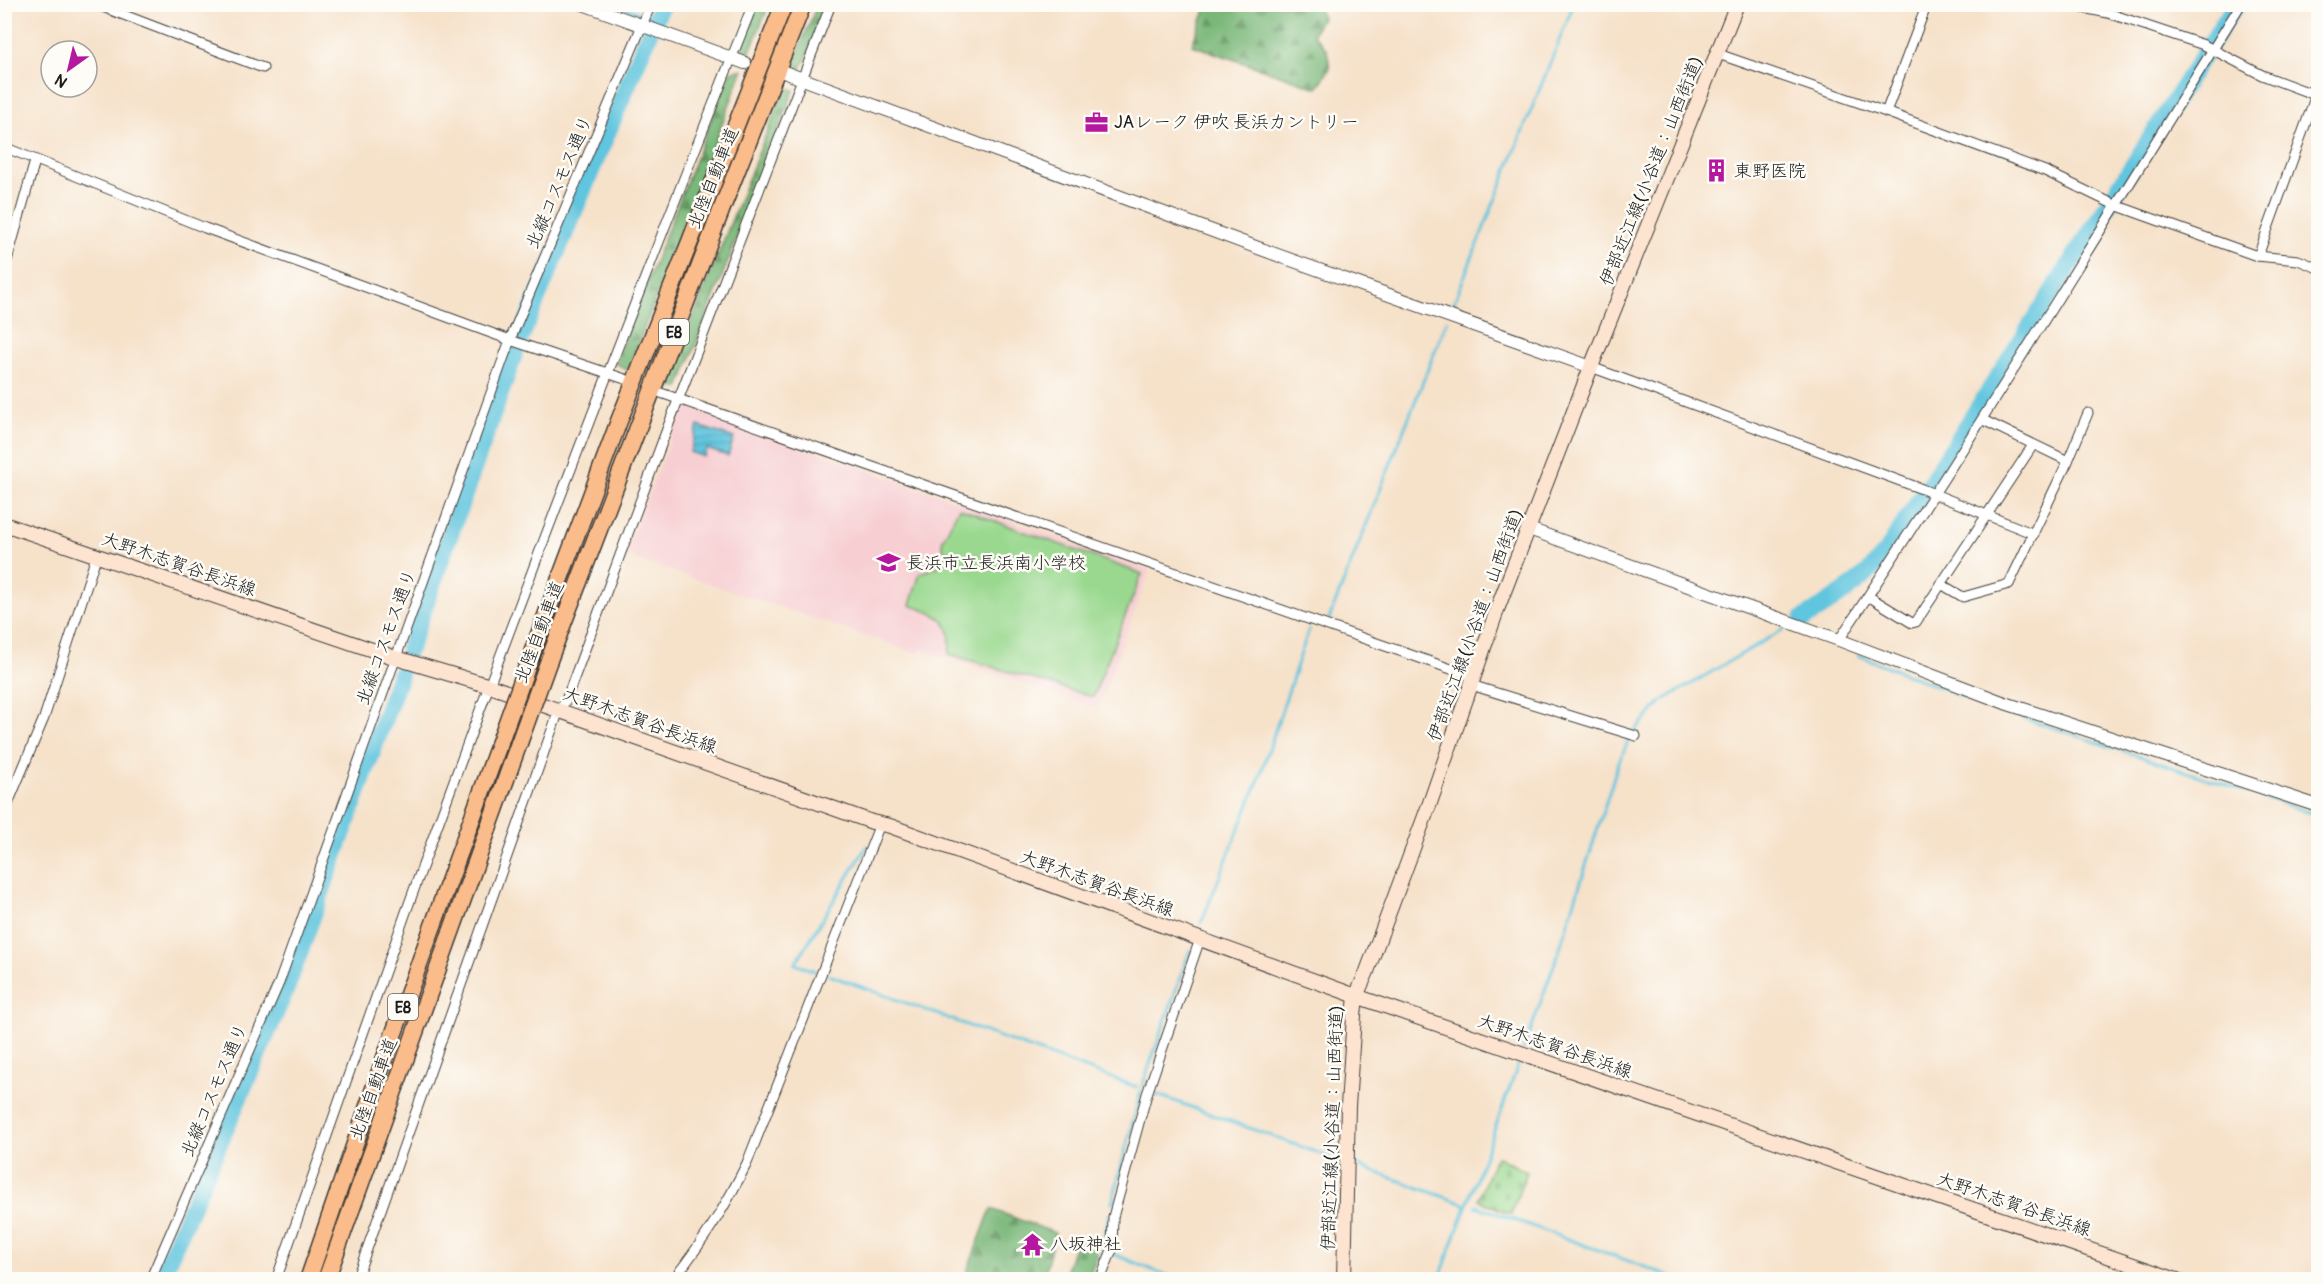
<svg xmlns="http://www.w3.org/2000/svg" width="2323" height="1284" font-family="Pangolin,'Klee One',sans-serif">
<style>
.built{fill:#f7cfd3}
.forest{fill:url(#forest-firs);stroke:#4b6a4a;stroke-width:1.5}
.cemetery{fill:url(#cemetery-stones);stroke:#5a7a55;stroke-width:1.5}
.pitch{fill:#99d88e;stroke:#5a7a55;stroke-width:1.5}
.water{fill:url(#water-rules);stroke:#3e707d;stroke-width:1.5}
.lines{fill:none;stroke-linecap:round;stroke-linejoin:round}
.stream{stroke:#60c5de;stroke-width:3}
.river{stroke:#60c5de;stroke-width:18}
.minor-casing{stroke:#3d3a36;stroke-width:11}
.tertiary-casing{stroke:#3d3a36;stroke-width:14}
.secondary-casing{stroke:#3d3a36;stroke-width:16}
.motorway-casing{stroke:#3d3a36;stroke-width:19}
.minor{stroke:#fff;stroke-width:9}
.tertiary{stroke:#fff;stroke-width:12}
.secondary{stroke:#fde4d1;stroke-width:14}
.motorway{stroke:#fabc8b;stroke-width:16}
.motorway-bridge-casing{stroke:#3d3a36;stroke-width:19;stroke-linecap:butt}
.motorway-bridge{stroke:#fabc8b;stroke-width:16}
.labels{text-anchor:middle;stroke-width:5;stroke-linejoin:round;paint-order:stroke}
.shield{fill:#fdfcf7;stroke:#605f5e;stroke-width:1.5}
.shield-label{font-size:16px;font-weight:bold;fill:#1c1c1c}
.poi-label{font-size:18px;fill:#1c1c1c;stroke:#fdfcf7;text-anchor:start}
.street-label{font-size:18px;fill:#1c1c1c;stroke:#fdfcf7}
</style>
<defs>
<pattern id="forest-firs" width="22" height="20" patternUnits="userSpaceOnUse" patternTransform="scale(1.5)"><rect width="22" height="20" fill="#7ab879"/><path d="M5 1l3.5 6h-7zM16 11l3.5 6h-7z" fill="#639562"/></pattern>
<pattern id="cemetery-stones" width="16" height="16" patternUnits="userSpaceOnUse" patternTransform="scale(1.5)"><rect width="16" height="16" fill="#99d88e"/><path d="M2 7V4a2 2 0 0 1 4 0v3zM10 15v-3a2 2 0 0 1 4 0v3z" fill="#83b97a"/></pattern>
<pattern id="water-rules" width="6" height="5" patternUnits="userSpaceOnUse" patternTransform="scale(1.5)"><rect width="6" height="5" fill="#60c5de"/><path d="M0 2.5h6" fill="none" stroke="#53a9be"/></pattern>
</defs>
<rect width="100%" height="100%" fill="#fdfcf7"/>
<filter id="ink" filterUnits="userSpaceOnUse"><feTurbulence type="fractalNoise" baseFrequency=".0167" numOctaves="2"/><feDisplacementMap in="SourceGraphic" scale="12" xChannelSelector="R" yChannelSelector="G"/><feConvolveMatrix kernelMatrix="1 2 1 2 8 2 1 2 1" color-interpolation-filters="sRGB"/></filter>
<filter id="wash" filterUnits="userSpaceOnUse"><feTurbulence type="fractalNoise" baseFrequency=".008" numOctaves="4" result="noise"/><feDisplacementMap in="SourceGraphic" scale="24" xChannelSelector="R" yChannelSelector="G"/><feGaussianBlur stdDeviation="1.35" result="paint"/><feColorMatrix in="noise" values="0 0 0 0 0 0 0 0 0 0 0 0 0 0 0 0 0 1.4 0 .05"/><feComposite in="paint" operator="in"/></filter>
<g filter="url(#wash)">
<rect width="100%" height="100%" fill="#f6e1c9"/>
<path class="built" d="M 688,406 L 1150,570 L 1098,709 L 921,649 L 919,654 L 624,555 L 682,411 Z"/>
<g class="forest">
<path d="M 758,5 L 769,5 L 748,56 L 742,53 L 741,47 Z"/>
<path d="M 817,5 L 832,5 L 800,71 L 790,71 Z"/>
<path d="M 1207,5 L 1318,5 L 1322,18 L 1313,34 L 1327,50 L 1330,68 L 1317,88 L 1192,45 Z"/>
<path d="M 743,69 L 628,371 L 615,363 L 730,72 Z"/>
<path d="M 785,87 L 794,90 L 679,388 L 665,387 Z"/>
<path d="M 991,1209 L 1055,1233 L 1043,1279 L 964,1279 Z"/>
<path d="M 1076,1241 L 1096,1248 L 1097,1256 L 1088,1279 L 1063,1279 Z"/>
</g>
<path class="cemetery" d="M 1498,1157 L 1527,1172 L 1511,1214 L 1478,1200 L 1494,1160 Z"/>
<path class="pitch" d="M 959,508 L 1142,574 L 1093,697 L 949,654 C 954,618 939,616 910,605 L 920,573 L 937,567 L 945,556 L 942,541 Z"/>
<path class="water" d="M 698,426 L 734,438 L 728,456 L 707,449 L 704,457 L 690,452 Z"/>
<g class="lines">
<g class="stream">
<path d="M 615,4 L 655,19"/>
<path d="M 1453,305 L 1571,11 L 1571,4"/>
<path d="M 1329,619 L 1447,321"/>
<path d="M 1858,655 L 1987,706 L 2314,814"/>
<path d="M 1201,923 L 1259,779 L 1309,629"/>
<path d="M 815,971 L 795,964 L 867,846"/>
<path d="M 829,975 L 1137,1087"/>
<path d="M 1524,1049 L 1560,948 L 1618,764 L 1631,735 L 1662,701 L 1784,629"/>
<path d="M 1142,1087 L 1190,950"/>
<path d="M 1155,1094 L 1338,1160"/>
<path d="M 1353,1164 L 1464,1204"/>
<path d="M 1112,1203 L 1141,1091"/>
<path d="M 1476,1206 L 1681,1280"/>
<path d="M 1104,1236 L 1109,1215"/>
<path d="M 1093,1280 L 1103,1250 L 1178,1280"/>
<path d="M 1439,1280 L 1520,1060"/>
</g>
<g class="river">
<path d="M 653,24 L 662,4"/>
<path d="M 1803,619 C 1835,599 1864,582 1887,551 L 2236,4"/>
<path d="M 409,649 L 517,346 L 649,34"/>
<path d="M 160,1280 L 286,989 L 400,675"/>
</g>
</g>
</g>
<g filter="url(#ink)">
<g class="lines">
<defs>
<g id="minor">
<path d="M 95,4 L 263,68"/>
<path d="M 2063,4 L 2108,13 L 2204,45 L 2262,75 L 2318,96"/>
<path d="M 1718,54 L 1886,112 L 2045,171 L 2115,205 L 2257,256 L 2298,260 L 2318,268"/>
<path d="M 1886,112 L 1927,4"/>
<path d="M 4,147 L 205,228 L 510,340 L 625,379"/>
<path d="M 2258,256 L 2316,95"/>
<path d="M 4,271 L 35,161"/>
<path d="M 1591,367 L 1922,489 L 2034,534"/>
<path d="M 661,393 L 1474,677"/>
<path d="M 1983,420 L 2068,461"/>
<path d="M 1941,584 L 1963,597 L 2009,584 L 2068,461 L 2088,413"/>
<path d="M 1868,596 L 1912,623 L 1916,622 L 2033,445"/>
<path d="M 1839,640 C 1977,431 2109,217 2241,4"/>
<path d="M 1471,685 L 1636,736"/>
<path d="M 4,813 L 44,718 L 97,554"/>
<path d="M 150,1280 L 279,983 L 510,340 L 651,4"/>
<path d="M 276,1280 C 320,1157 362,1034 406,912 C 516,607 633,305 753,4"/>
<path d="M 356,1280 L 558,713 L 566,700 L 670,421 L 831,4"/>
<path d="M 673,1280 C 704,1240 725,1208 747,1163 L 880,824"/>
<path d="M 1100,1280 L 1112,1250 L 1113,1217 L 1147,1094 L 1200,939"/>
</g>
<g id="tertiary">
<path d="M 583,4 L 745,63"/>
<path d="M 784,72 L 1280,256 L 1591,367"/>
<path d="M 1529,529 L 1839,640 L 2005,703 L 2318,806"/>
</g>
<g id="secondary">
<path d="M 4,524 L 396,658 L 490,686 L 872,822 L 890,826 L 1356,996 L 2177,1280"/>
<path d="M 1344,1280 L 1348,1106 L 1354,1016 L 1356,996 L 1366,974 L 1431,800 L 1498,607 L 1591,367 L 1737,4"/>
</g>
<g id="motorway">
<path d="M 532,653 L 619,421 L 784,4"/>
<path d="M 549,660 L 724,203 L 803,4"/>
<path d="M 308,1280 L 379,1074 L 502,736"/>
<path d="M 326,1280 L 519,743"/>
</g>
</defs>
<use href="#minor" class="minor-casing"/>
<use href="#tertiary" class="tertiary-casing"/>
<use href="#secondary" class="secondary-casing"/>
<use href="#motorway" class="motorway-casing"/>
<use href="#minor" class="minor"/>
<use href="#tertiary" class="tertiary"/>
<use href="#secondary" class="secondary"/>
<use href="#motorway" class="motorway"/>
<defs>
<g id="motorway-bridge">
<path d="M 502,736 L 532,653"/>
<path d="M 519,743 L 549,660"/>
</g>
</defs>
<use href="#motorway-bridge" class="motorway-bridge-casing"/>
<use href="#motorway-bridge" class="motorway-bridge"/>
</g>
</g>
<defs>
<symbol id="office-bare" viewBox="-9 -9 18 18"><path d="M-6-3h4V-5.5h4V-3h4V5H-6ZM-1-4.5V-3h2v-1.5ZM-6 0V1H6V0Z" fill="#b5179e" stroke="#fdfcf7" stroke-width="2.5" paint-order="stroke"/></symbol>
<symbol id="building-bare" viewBox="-9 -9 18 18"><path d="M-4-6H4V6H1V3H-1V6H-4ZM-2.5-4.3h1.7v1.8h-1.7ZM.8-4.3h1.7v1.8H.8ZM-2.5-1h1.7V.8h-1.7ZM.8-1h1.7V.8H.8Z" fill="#b5179e" stroke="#fdfcf7" stroke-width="2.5" paint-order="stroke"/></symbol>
<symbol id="school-bare" viewBox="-9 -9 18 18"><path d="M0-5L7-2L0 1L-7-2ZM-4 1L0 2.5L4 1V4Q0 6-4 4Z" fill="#b5179e" stroke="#fdfcf7" stroke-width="2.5" paint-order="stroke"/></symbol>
<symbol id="temple-bare" viewBox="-9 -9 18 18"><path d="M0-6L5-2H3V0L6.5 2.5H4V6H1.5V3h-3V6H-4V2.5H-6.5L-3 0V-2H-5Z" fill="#b5179e" stroke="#fdfcf7" stroke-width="2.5" paint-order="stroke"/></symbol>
</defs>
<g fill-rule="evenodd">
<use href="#office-bare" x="1080" y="106" width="33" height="33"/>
<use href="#building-bare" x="1700" y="154" width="33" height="33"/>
<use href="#school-bare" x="872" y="546" width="33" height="33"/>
<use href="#temple-bare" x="1016" y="1228" width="33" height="33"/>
</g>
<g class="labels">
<g class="shield">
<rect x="659" y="319" width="30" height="26" rx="4.5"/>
<rect x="388" y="994" width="30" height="26" rx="4.5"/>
</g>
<g class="shield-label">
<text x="674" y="338">E8</text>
<text x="403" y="1013">E8</text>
</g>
<g class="poi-label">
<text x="1114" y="128">JAレーク 伊吹 長浜カントリー</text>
<text x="1734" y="177">東野医院</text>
<text x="906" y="569">長浜市立長浜南小学校</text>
<text x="1050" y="1250">八坂神社</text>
</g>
<g class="street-label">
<text transform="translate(1651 171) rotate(-68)" y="6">伊部近江線(小谷道：山西街道)</text>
<text transform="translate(713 178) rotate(-68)" y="6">北陸自動車道</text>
<text transform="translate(559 182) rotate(-67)" y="6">北縦コスモス通り</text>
<text transform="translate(179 564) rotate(19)" y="6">大野木志賀谷長浜線</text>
<text transform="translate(1475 625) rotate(-70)" y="6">伊部近江線(小谷道：山西街道)</text>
<text transform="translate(539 632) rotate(-69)" y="6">北陸自動車道</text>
<text transform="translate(386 637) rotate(-70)" y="6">北縦コスモス通り</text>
<text transform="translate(640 720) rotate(20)" y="6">大野木志賀谷長浜線</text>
<text transform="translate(1097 883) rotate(20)" y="6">大野木志賀谷長浜線</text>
<text transform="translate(1555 1046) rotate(19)" y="6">大野木志賀谷長浜線</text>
<text transform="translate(373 1089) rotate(-70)" y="6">北陸自動車道</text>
<text transform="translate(214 1090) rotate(-67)" y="6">北縦コスモス通り</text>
<text transform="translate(1332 1128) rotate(-88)" y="6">伊部近江線(小谷道：山西街道)</text>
<text transform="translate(2014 1204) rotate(19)" y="6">大野木志賀谷長浜線</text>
</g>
</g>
<rect width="2323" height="1284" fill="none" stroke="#fdfcf7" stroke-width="24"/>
<g transform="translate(69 69) rotate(214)"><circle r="28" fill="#fdfcf7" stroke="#a3a29f" stroke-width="1.5"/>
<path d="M0-4.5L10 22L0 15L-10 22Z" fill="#b5179e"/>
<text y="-9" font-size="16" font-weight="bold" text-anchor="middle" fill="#1c1c1c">N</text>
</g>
</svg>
